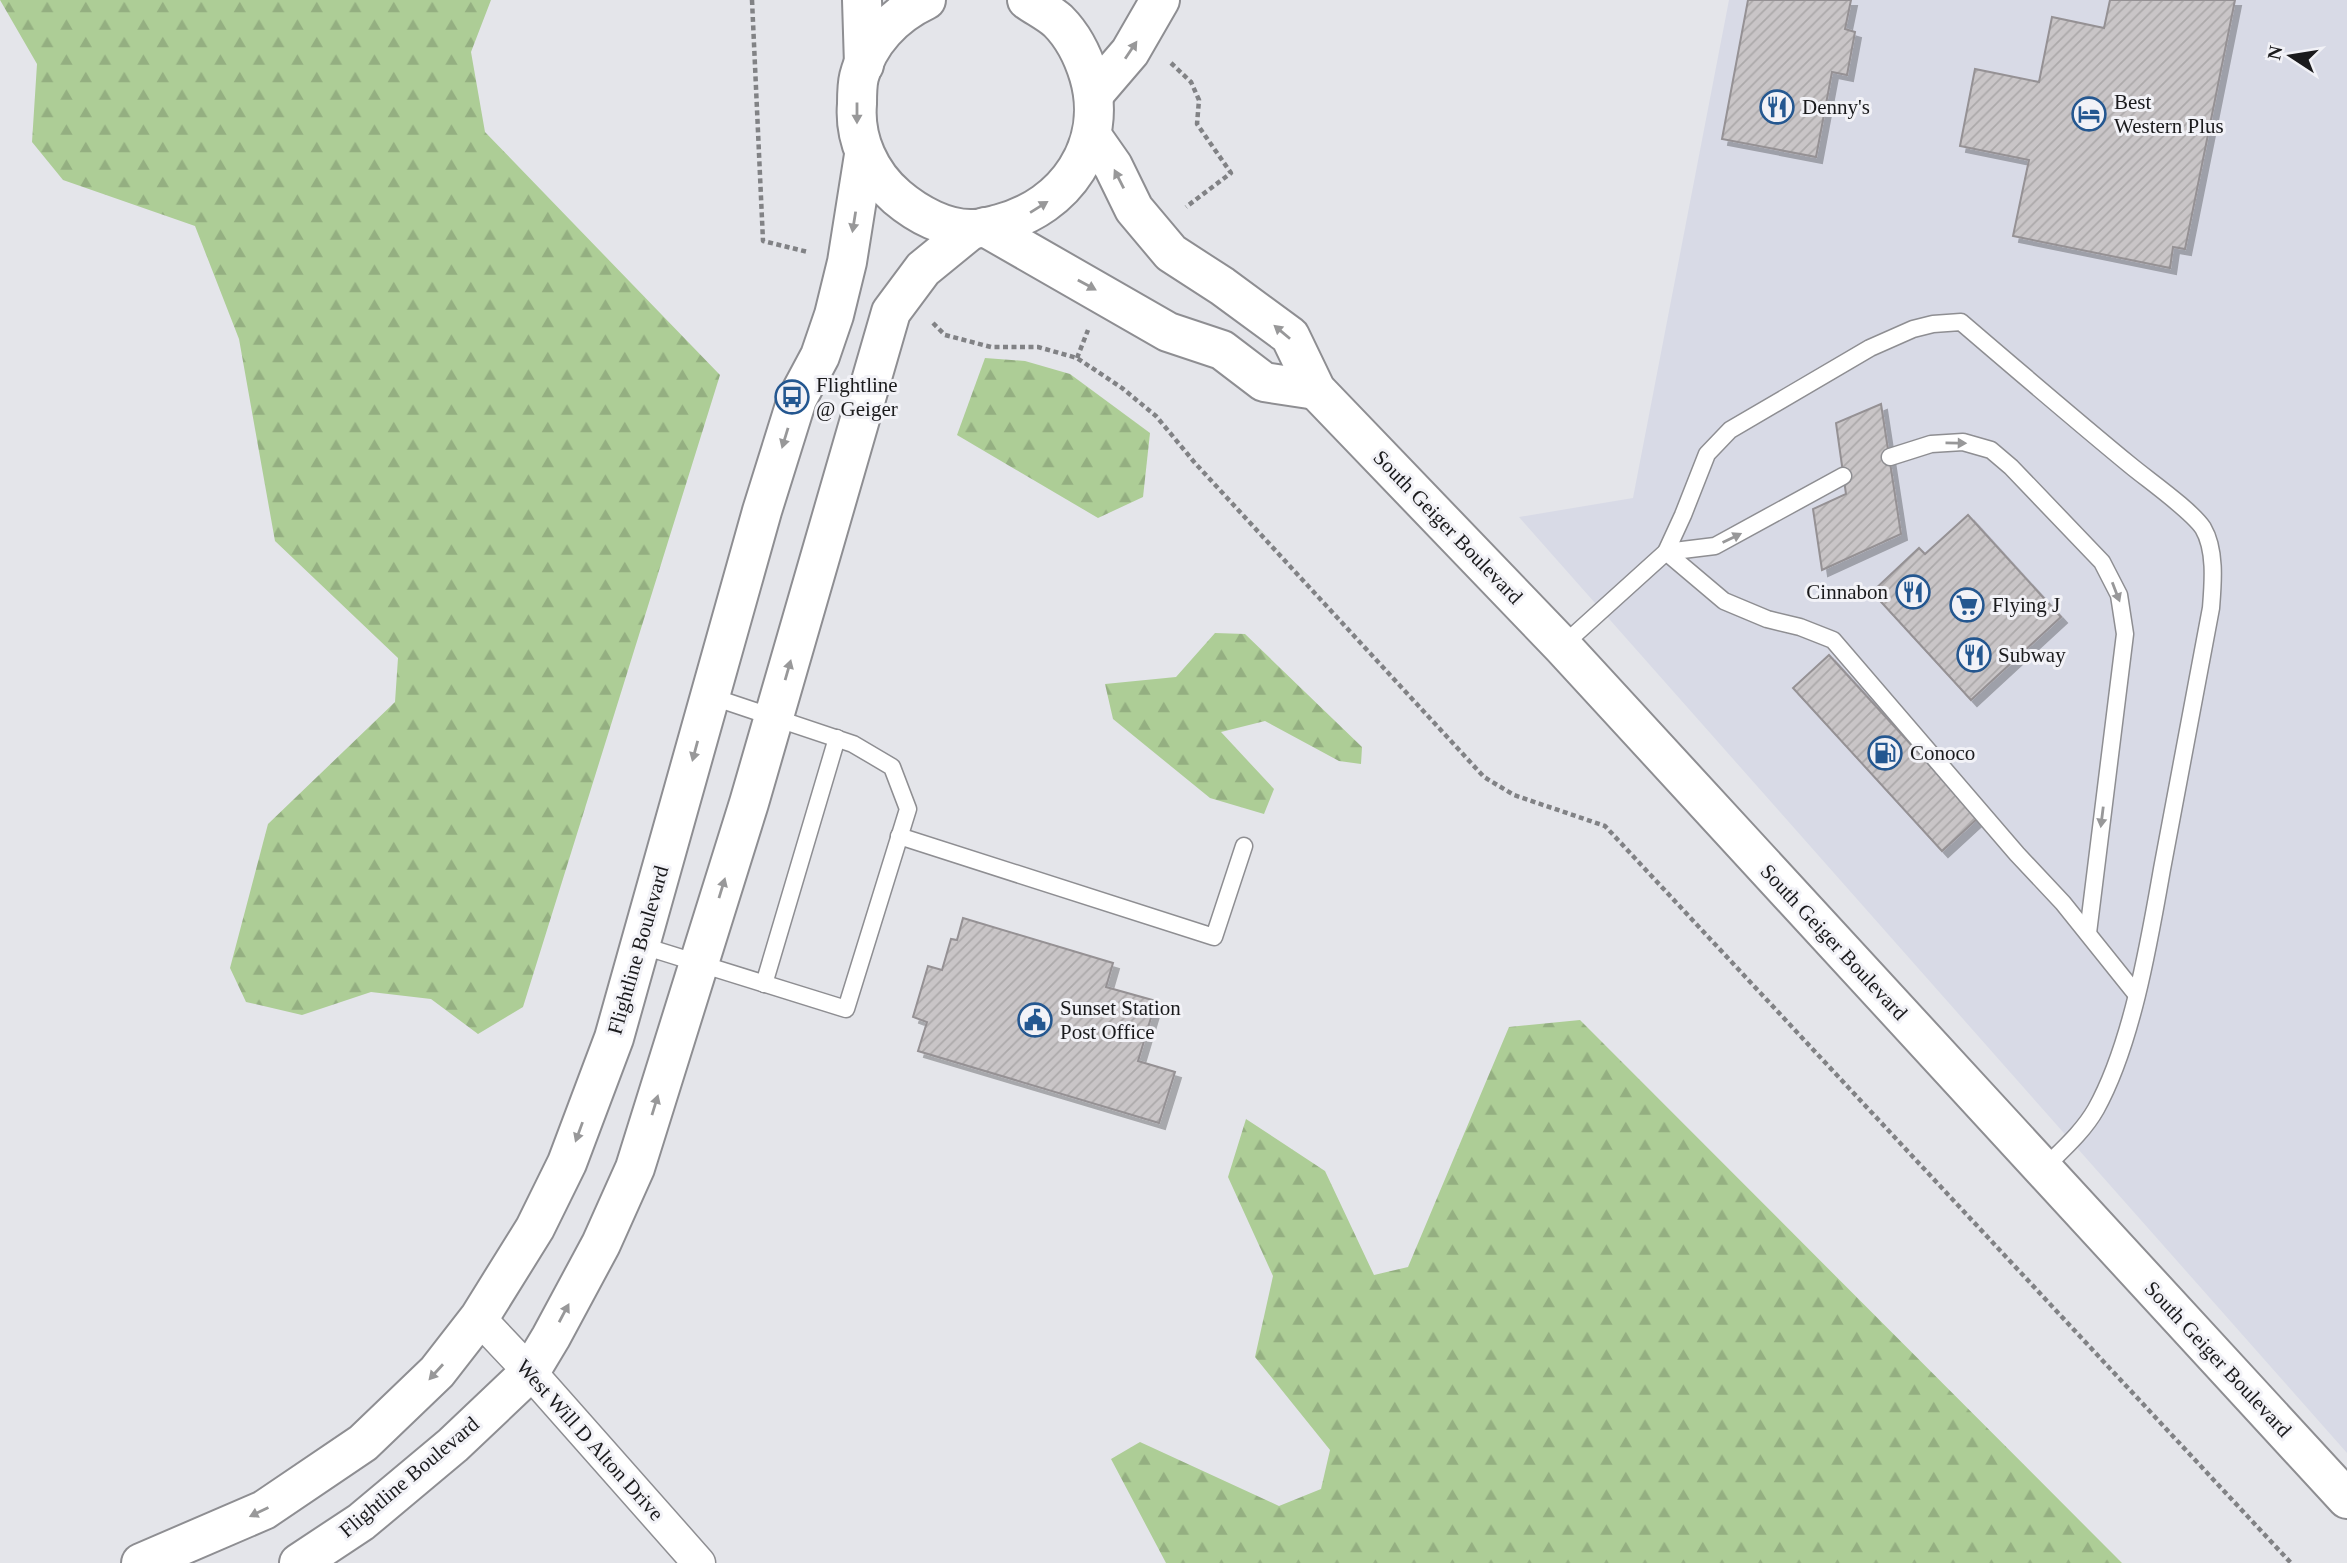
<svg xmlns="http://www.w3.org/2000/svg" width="2347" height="1563" font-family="'Times New Roman',serif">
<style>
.built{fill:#d8dae6}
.forest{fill:url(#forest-firs)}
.building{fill:url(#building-hatch);stroke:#959194;stroke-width:2;filter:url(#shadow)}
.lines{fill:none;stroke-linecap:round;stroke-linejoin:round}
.service-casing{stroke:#8e8e92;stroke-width:19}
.minor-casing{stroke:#8e8e92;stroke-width:35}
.tertiary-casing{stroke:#8e8e92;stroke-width:42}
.secondary-casing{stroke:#8e8e92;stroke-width:42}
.path{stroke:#818285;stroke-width:4.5;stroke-dasharray:5 3.5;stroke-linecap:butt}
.service{stroke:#fff;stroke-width:16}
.minor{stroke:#fff;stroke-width:32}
.tertiary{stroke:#fff;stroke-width:38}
.secondary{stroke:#fff;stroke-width:38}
.oneway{fill:#989899}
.labels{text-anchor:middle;stroke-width:6;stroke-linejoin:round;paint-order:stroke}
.poi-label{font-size:21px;fill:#1a1a1c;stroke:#f2f2f7;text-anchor:start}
.street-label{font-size:21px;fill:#1a1a1c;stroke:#f2f2f7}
</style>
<defs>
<pattern id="forest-firs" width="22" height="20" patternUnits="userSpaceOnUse" patternTransform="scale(1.75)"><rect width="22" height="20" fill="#adcd96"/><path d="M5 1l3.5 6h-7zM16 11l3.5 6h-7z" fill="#94af81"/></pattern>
<pattern id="building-hatch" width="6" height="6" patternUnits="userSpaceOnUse" patternTransform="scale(1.75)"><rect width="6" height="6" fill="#c9c5c7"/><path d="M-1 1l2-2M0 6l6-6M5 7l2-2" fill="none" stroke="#aca9aa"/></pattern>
<filter id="shadow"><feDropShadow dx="6" dy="6" stdDeviation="0" flood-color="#0004"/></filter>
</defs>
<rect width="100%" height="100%" fill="#e4e5ea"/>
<path class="built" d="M 1729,0 L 2347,0 L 2347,1453 L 1519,517 L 1633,498 Z"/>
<g class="forest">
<path d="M 0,0 L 491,0 L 471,52 L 485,132 L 720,375 L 523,1007 L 478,1034 L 431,999 L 371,992 L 302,1015 L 246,1002 L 230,968 L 268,824 L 395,702 L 398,658 L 275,541 L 239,339 L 195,226 L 63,180 L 32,142 L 37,64 Z"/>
<path d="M 985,358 L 1025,361 L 1070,374 L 1150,433 L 1143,497 L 1098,518 L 957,435 Z"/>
<path d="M 1215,633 L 1245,634 L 1362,747 L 1361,764 L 1339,761 L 1265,721 L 1221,732 L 1274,789 L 1264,814 L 1210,798 L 1113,719 L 1105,684 L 1176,677 Z"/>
<path d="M 1580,1020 L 2122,1563 L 1166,1563 L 1111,1459 L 1140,1442 L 1279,1506 L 1321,1489 L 1330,1450 L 1255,1357 L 1273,1276 L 1228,1177 L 1246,1119 L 1325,1171 L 1374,1275 L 1408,1267 L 1509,1027 Z"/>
</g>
<g class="building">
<path d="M 1748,0 L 1851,0 L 1845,29 L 1855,32 L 1847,75 L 1832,72 L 1816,157 L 1722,139 Z"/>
<path d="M 2110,0 L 2235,0 L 2185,249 L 2173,247 L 2170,268 L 2013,236 L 2029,160 L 1960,146 L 1975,69 L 2039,82 L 2052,17 L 2104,28 Z"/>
<path d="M 1881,404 L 1901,534 L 1822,570 L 1813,509 L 1846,494 L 1836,423 Z"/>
<path d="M 1968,515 L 2061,617 L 1971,700 L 1872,592 L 1919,548 L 1925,554 Z"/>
<path d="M 1829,655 L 1978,818 L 1942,851 L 1793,688 Z"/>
<path d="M 963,918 L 1113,963 L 1106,987 L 1156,1001 L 1138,1061 L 1175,1072 L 1159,1123 L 918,1051 L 927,1022 L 913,1017 L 928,966 L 942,970 L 951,939 L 957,940 Z"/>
</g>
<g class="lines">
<defs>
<g id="service">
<path d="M 1890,457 L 1931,444 L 1963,442 L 1991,450 L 2011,467 L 2102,562 L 2119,595 L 2125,634 L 2088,933"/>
<path d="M 1666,552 L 1724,601 L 1767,619 L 1800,627 L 1833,640 L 2017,854 L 2063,903 L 2136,994"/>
<path d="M 1666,552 L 1715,546 L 1843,476"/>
<path d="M 1562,646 L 1666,552 L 1683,515 L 1707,454 L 1730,430 L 1870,348 L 1913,329 L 1933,324 L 1961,322 C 2017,370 2073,418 2130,465 C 2148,480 2191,510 2203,528 C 2216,550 2213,583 2211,608 C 2195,695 2179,782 2162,869 C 2149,943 2132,1044 2096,1109 C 2083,1132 2062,1150 2043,1169"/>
<path d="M 899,836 L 1214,937 L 1244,846"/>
<path d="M 640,945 L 846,1009 L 908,809 L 892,767 L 853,744 L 710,696"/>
<path d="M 764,984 L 837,738"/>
</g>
<path id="minor" d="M 479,1318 L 530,1372 L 699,1563"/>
<g id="tertiary">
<path d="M 862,0 L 864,65"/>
<path d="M 1092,136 L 1113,166 L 1134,209 L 1171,253 L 1222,286 L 1290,336 L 1316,390 L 1562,646 L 2347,1499"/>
<path d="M 985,227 L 1168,332 L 1222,350 L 1264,382 L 1316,390"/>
</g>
<g id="secondary">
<path d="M 926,0 C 894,15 868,42 859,77 C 857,85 857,95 857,104 C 854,139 870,174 897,197 C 917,214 946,230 973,229 C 982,229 991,226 999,224 C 1066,207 1109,144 1089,76 C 1083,56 1073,36 1058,21 C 1049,13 1037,7 1027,0"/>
<path d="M 1094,94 L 1130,52 L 1160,0"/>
<path d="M 141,1563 L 264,1510 L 363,1443 L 437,1372 L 479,1318 L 535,1228 L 567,1163 L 614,1038 L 762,511 L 797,399 L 820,356 L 834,315 L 847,262 L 864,155"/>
<path d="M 299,1563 L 361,1522 L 453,1445 L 530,1372 L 551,1337 L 601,1244 L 635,1168 L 749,803 L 891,312 L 923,269 L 972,229"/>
</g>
</defs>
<use href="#service" class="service-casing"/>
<use href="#minor" class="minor-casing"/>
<use href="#tertiary" class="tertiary-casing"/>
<use href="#secondary" class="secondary-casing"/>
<g class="path">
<path d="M 752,0 L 763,241 L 808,252"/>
<path d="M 1171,63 L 1191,82 L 1199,100 L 1197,124 L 1231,173 L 1186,207"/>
<path d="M 933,323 L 945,335 L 991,347 L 1038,347 L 1077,358 L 1122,388 L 1156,416 L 1195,463 L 1484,777 L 1514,795 L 1605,826 L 2291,1563"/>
<path d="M 1077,358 L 1088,330"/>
</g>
<use href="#service" class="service"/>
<use href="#minor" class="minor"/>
<use href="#tertiary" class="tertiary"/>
<use href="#secondary" class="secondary"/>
</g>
<defs><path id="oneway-solid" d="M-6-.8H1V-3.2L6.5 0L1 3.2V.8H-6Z" transform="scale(1.75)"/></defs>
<g class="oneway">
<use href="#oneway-solid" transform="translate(1131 50) rotate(-56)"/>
<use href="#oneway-solid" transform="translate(857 113) rotate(90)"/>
<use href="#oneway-solid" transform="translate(1119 179) rotate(-117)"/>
<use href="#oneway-solid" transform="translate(1039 207) rotate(-32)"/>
<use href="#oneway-solid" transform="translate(854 222) rotate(99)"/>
<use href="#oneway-solid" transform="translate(1087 285) rotate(29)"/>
<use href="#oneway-solid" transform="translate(1282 332) rotate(-140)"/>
<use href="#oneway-solid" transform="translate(785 438) rotate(107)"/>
<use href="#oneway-solid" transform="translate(1956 443) rotate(1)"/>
<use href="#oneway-solid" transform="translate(1732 538) rotate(-26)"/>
<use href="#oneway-solid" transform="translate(2116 592) rotate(69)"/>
<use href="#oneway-solid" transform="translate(788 670) rotate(-74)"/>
<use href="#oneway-solid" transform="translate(695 751) rotate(105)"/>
<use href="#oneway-solid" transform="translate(2102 817) rotate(97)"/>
<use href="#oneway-solid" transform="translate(722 888) rotate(-73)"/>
<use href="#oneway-solid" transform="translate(655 1105) rotate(-73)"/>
<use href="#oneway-solid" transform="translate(579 1132) rotate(110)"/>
<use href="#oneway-solid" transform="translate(564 1313) rotate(-62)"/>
<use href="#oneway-solid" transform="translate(436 1372) rotate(132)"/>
<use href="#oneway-solid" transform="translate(259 1512) rotate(154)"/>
</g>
<defs>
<symbol id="restaurant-ring" viewBox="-11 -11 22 22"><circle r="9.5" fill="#f2f2f7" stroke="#245790" stroke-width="1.5"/><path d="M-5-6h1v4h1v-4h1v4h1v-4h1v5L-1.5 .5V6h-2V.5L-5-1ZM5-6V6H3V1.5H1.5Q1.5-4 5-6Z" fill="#245790"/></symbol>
<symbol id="hotel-ring" viewBox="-11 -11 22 22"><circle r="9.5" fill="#f2f2f7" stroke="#245790" stroke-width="1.5"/><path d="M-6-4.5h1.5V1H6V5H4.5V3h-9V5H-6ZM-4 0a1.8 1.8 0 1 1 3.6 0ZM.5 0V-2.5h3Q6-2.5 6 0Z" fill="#245790"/></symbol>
<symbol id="bus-ring" viewBox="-11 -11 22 22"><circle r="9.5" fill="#f2f2f7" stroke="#245790" stroke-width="1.5"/><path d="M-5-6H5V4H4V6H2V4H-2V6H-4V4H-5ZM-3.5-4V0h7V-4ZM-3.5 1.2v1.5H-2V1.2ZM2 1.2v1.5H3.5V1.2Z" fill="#245790"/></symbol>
<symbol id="supermarket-ring" viewBox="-11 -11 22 22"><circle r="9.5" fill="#f2f2f7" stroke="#245790" stroke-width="1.5"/><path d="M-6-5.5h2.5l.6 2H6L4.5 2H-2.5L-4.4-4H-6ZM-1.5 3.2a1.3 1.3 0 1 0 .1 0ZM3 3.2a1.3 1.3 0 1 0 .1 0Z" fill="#245790"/></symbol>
<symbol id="fuel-ring" viewBox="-11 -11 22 22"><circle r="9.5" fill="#f2f2f7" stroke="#245790" stroke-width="1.5"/><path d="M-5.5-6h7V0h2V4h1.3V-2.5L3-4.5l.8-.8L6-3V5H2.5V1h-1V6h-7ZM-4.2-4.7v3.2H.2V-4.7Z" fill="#245790"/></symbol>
<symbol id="civic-ring" viewBox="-11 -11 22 22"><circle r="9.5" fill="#f2f2f7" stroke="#245790" stroke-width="1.5"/><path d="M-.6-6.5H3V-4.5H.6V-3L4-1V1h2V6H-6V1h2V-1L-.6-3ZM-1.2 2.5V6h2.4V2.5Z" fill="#245790"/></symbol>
</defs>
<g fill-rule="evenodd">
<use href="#restaurant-ring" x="1758" y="88" width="38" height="38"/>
<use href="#hotel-ring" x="2070" y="95" width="38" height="38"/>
<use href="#bus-ring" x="773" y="378" width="38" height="38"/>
<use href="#restaurant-ring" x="1894" y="573" width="38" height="38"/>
<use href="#supermarket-ring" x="1948" y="586" width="38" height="38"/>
<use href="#restaurant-ring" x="1955" y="636" width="38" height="38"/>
<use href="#fuel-ring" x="1866" y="734" width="38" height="38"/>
<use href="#civic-ring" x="1016" y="1001" width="38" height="38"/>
</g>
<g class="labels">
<g class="poi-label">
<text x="2114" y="109">Best<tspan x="2114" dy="24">Western Plus</tspan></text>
<text x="1802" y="114">Denny's</text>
<text x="816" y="392">Flightline<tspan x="816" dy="24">@ Geiger</tspan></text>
<text x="1888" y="599" text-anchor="end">Cinnabon</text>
<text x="1992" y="612">Flying J</text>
<text x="1998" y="662">Subway</text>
<text x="1910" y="760">Conoco</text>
<text x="1060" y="1015">Sunset Station<tspan x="1060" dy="24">Post Office</tspan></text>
</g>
<g class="street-label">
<text transform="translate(1448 527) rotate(46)" y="7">South Geiger Boulevard</text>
<text transform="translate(1834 942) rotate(47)" y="7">South Geiger Boulevard</text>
<text transform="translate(638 950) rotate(-74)" y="7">Flightline Boulevard</text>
<text transform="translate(2218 1359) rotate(47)" y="7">South Geiger Boulevard</text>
<text transform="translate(590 1440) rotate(48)" y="7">West Will D Alton Drive</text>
<text transform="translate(409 1477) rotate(-40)" y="7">Flightline Boulevard</text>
</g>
</g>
<g transform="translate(2291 56) rotate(282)" stroke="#f2f2f7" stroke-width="5" paint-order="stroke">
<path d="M0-5L12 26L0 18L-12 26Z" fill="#1a1a1c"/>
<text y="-10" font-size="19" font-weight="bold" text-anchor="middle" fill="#1a1a1c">N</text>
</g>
</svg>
